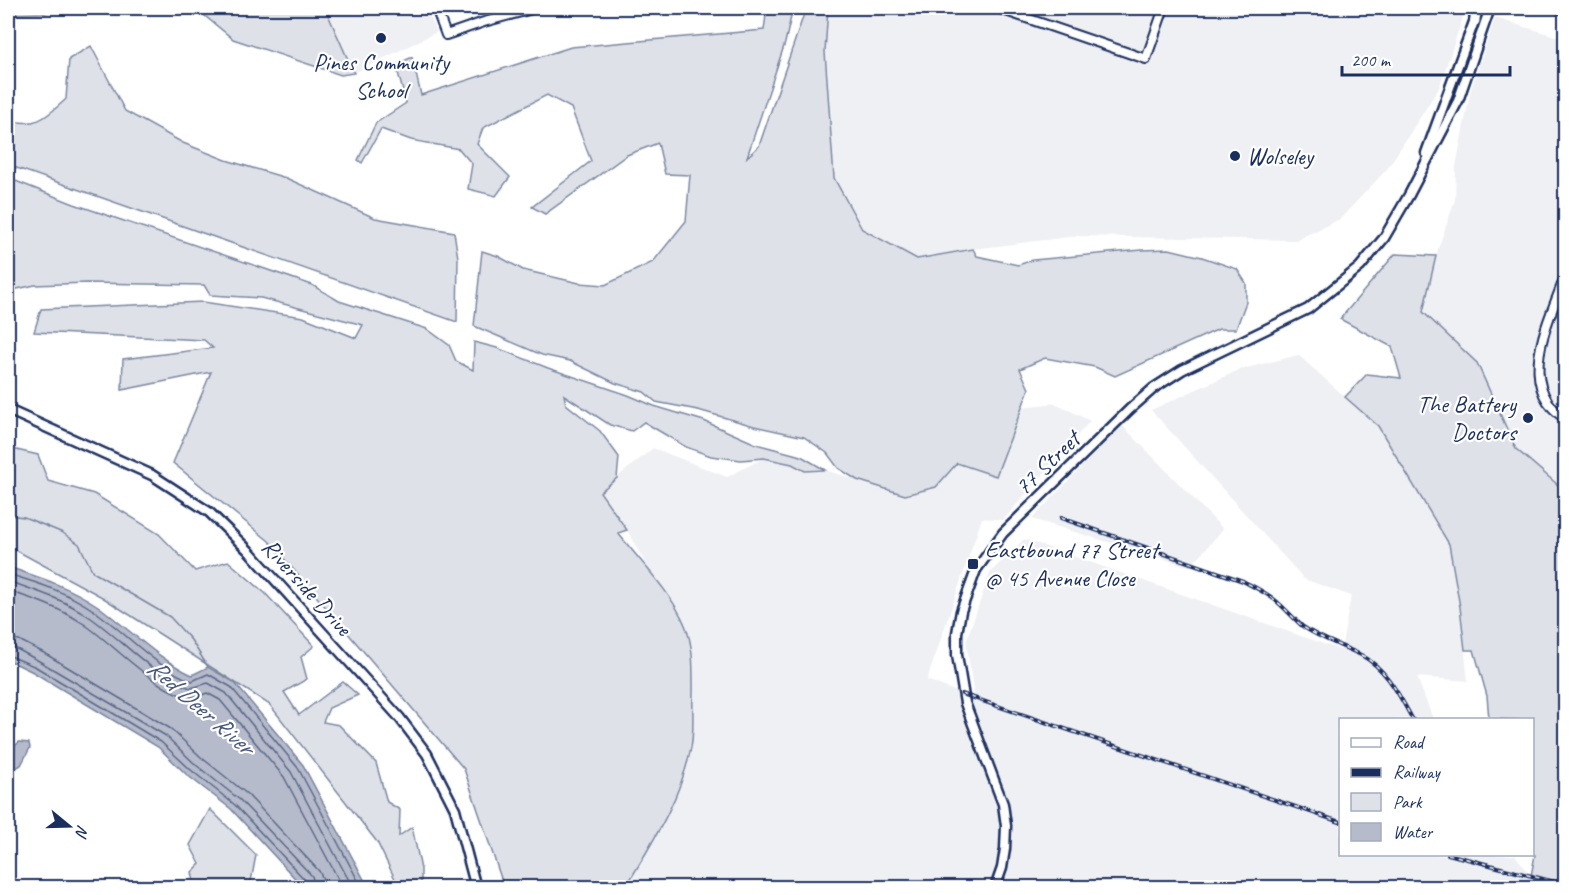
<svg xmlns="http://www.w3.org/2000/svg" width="1573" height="895" font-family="Caveat,sans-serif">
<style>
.built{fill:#eff0f4}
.green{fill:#dee1e7;stroke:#7c88a2;stroke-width:1.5}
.water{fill:#b5bbca;stroke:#77839f;stroke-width:1.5}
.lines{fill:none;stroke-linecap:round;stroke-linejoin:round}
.shore{stroke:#596789;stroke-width:1.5}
.stream{stroke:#77839f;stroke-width:1.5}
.tertiary-casing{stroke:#1b2f5e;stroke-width:12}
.secondary-casing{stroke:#1b2f5e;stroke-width:13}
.primary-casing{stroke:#1b2f5e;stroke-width:14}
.tertiary{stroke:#fff;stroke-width:8}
.secondary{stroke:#fff;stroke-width:8}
.primary{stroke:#fff;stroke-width:9}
.rail-casing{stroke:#1b2f5e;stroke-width:4}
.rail{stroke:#fff;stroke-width:1.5;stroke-dasharray:4.5;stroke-linecap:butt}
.poi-dot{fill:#1b2f5e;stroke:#fff;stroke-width:2}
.labels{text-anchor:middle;stroke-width:4.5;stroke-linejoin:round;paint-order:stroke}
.poi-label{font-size:24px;fill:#1b2f5e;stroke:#fff;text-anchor:start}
.street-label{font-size:24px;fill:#1b2f5e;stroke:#fff}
.water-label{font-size:26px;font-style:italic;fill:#49597e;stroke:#fff}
</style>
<rect width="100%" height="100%" fill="#fff"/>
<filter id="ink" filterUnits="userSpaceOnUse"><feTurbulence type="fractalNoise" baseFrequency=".0167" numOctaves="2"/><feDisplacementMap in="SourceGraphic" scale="12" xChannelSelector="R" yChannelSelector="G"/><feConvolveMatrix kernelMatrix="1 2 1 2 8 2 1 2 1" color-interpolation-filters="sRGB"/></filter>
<g filter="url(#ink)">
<g class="built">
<path d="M 325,8 L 426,8 L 437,32 L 354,73 Z"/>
<path d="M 828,8 L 1466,8 L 1439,88 L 1387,169 L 1340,219 L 1296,240 L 1077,236 L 973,249 L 917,259 L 863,229 L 834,178 L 825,52 Z"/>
<path d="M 1495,18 L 1565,39 L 1565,491 L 1516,449 L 1477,363 L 1423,312 L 1438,249 L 1455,200 L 1456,166 L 1471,89 Z"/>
<path d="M 1298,355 L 1378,426 L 1449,544 L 1460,607 L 1468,681 L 1417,677 L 1433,719 L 1340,720 L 1340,854 L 1515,855 L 1531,876 L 1565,885 L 1565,887 L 626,887 L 669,813 L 682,780 L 691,750 L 685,624 L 672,601 L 650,572 L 627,530 L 599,492 L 653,448 L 727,477 L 764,458 L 792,464 L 805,471 L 825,470 L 905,495 L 936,487 L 957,463 L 996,476 L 1022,407 L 1055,403 L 1090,421 L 1003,520 L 982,518 L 927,680 L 962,694 L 974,696 L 966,641 L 990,573 L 1024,539 L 1341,650 L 1351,596 L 1304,579 L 1151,410 L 1239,370 Z"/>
<path d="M 1122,425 L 1223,529 L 1190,567 L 1032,519 Z"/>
</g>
<g class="green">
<path d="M 8,8 L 68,8 L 44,13 L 15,14 L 8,20 Z"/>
<path d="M 203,8 L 325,8 L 354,73 L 341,75 L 233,39 L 205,16 Z"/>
<path d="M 767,8 L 793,8 L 785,43 L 747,157 L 759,146 L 806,8 L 828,8 L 825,52 L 834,178 L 862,229 L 917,259 L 973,249 L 977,256 L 1018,265 L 1033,260 L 1142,250 L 1169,249 L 1202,257 L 1237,269 L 1246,283 L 1246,302 L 1236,329 L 1219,329 L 1115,376 L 1095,367 L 1045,358 L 1020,369 L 1029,389 L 996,476 L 957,463 L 936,487 L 905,495 L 857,480 L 838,468 L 827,453 L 804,437 L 754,426 L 698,410 L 656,402 L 644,392 L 615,383 L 570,361 L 542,355 L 474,326 L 482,251 L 498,256 L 523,270 L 579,283 L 605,285 L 653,262 L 686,221 L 690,175 L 665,174 L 658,143 L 627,155 L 545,214 L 532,207 L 591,161 L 571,108 L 547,95 L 483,128 L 477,144 L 510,177 L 496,196 L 468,189 L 472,164 L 459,149 L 411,140 L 381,129 L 362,163 L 358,160 L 376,123 L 406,103 L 396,65 L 412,57 L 421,95 L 571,47 L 764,30 Z"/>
<path d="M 91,46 L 125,111 L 183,143 L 226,160 L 286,178 L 375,218 L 454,232 L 458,258 L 457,322 L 8,165 L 8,120 C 37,128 46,117 66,99 L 69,59 Z"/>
<path d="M 8,178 L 74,204 L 312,285 L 339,301 L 427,329 L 449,345 L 456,361 L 473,370 L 474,342 L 497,348 L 548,368 L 628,395 L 654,406 L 704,421 L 756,444 L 801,456 L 825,470 L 805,471 L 792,464 L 764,458 L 741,460 L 711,456 L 686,447 L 644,422 L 632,431 L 610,425 L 564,395 L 566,404 L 600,431 L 619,457 L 617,478 L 600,492 L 627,530 L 618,533 C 640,561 672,593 685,625 C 694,646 693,671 693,693 C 692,712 695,734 690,752 C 679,802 651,844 626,887 L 504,887 L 464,769 L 269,541 L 173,463 L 211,372 L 122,390 L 123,359 L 213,348 L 204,340 L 34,332 L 41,309 L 203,302 L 303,317 L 356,338 L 363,325 L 261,298 L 210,295 L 204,285 L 87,283 L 35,285 L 8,291 Z"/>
<path d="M 1395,254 L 1436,256 L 1423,312 L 1477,363 L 1516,449 L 1565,491 L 1565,885 L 1531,876 L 1535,855 L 1532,854 L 1532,720 L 1489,719 L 1487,696 L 1474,650 L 1465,650 L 1460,607 L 1449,544 L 1378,426 L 1345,397 L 1367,374 L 1401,378 L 1392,347 L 1340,319 Z"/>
<path d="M 8,448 L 38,455 L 48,481 L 94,494 L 159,534 L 195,571 L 228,561 L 265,593 L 314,646 L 301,657 L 307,679 L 284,692 L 299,715 L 343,682 L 358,695 L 329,708 L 323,722 L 339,725 L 376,763 L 387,802 L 400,810 L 399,836 L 412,827 L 421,869 L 421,887 L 399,887 L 377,842 L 270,705 L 102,597 L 8,546 Z"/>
<path d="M 210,809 L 256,855 L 250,887 L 195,887 L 192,872 L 200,864 L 190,845 Z"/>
</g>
<g class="water">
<path d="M 8,567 C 39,577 70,587 98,606 C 129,629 157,658 192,675 L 208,667 L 234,682 L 303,765 L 368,887 L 303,887 L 231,809 L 187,775 L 158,747 L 33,672 L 8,660 Z"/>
<path d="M 19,742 L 29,743 L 30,748 L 21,765 L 8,773 L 8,747 L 13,748 Z"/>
<path d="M 8,781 L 10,830 L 9,859 L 11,863 L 8,873 Z"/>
</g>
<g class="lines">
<g class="shore">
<path d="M 8,574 C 38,583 67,592 93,610 C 126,632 154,667 192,681 L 208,674 L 231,687 L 298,768 L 362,888"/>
<path d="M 8,581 C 36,591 63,599 88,616 C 120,637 155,679 191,688 L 208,683 L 226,693 L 291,772 L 353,888"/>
<path d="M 8,591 C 34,599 60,608 84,624 C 111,642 159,694 190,697 C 196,698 202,695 207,693 L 220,700 L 284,777 L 343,888"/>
<path d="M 8,638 L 19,640 L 44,653 L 171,729 L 202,758 L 247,794 L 319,871 L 323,879 L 324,888"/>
<path d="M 8,647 L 15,648 L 39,661 L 166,736 L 196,765 L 240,800 L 312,876 L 315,888"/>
<path d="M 8,655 L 36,667 L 161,742 L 191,770 L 235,805 L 306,881 L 307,888"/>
</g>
<path class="stream" d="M 8,515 L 24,517 L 63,533 L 79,544 L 93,572 L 170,617 L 191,640 L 208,667"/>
<defs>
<g id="tertiary">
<path d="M 436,8 L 446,35 L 484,22 L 536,8"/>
<path d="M 997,8 L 1146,59 L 1164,8"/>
<path d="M 1566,274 C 1550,319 1513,385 1566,419"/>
</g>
<g id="secondary">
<path d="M 1426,153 L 1479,8"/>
<path d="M 8,410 L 152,475 L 209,512 L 249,551 L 399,717 L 427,754 L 455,809 L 476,888"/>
<path d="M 995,888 L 1002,868 L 1005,849 L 1006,826 L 1003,804 L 965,703 L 957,655 L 957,633 L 961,611 L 976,570 L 1003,533 L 1130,409 L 1154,388 L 1182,370 L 1308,309 L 1360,267 L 1384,238 L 1409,195 L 1458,101 L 1490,8"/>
</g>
<g id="primary">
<path d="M 1560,8 L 1566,9"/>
<path d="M 1475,21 L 1475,8"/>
</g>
</defs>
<use href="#tertiary" class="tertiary-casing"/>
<use href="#secondary" class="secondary-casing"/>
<use href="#primary" class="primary-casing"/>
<use href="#tertiary" class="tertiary"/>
<use href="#secondary" class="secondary"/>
<use href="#primary" class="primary"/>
<defs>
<g id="rail">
<path d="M 1061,518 L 1243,581 C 1254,587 1265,592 1275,600 C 1285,608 1293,618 1302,626 C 1320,639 1341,645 1361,655 C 1387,669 1399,695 1413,720"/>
<path d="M 962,694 L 1340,822"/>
<path d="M 1448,854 L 1566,885"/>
</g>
</defs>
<use href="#rail" class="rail-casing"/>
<use href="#rail" class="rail"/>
</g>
</g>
<g class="poi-dot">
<circle cx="381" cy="38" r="6"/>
<circle cx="1235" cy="156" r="6"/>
<circle cx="1528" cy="418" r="6"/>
<rect x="967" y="558" width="12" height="12" rx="3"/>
</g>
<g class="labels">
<g class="poi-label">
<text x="381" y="70" text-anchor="middle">Pines Community<tspan x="381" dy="28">School</tspan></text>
<text x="1247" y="164">Wolseley</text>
<text x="1516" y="412" text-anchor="end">The Battery<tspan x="1516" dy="28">Doctors</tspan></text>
<text x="985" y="558">Eastbound 77 Street<tspan x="985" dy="28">@ 45 Avenue Close</tspan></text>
</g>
<g class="street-label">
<text transform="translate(1047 463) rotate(-44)" y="8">77 Street</text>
<text transform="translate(307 587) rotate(48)" y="8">Riverside Drive</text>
</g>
<g class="water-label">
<text transform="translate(201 706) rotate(41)" y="9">Red Deer River</text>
</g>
</g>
<rect width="1573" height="895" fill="none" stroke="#fff" stroke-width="30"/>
<rect x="15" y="15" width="1543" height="865" fill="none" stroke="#1b2f5e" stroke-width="2" filter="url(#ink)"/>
<rect x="1339" y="718" width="195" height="138" fill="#ffffff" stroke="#a4acbf" stroke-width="1.5"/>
<rect x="1351" y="738" width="30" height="9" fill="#ffffff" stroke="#a4acbf" stroke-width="1.5"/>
<text x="1393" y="748" font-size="18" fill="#1b2f5e">Road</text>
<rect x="1351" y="768" width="30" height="9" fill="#1b2f5e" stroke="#a4acbf" stroke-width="1.5"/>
<text x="1393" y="778" font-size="18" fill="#1b2f5e">Railway</text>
<rect x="1351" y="793" width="30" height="18" fill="#dee1e7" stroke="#a4acbf" stroke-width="1.5"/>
<text x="1393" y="808" font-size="18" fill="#1b2f5e">Park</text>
<rect x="1351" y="823" width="30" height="18" fill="#b5bbca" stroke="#a4acbf" stroke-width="1.5"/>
<text x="1393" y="838" font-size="18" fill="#1b2f5e">Water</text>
<g transform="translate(69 826) rotate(109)" stroke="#ffffff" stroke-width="4.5" paint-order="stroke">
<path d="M0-4.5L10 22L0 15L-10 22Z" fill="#1b2f5e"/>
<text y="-9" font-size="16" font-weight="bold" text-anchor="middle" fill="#1b2f5e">N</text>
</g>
<path d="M1342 66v9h168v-9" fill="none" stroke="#1b2f5e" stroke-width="3"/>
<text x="1351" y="66" font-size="18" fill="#1b2f5e" stroke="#ffffff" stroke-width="4.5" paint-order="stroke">200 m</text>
</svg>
